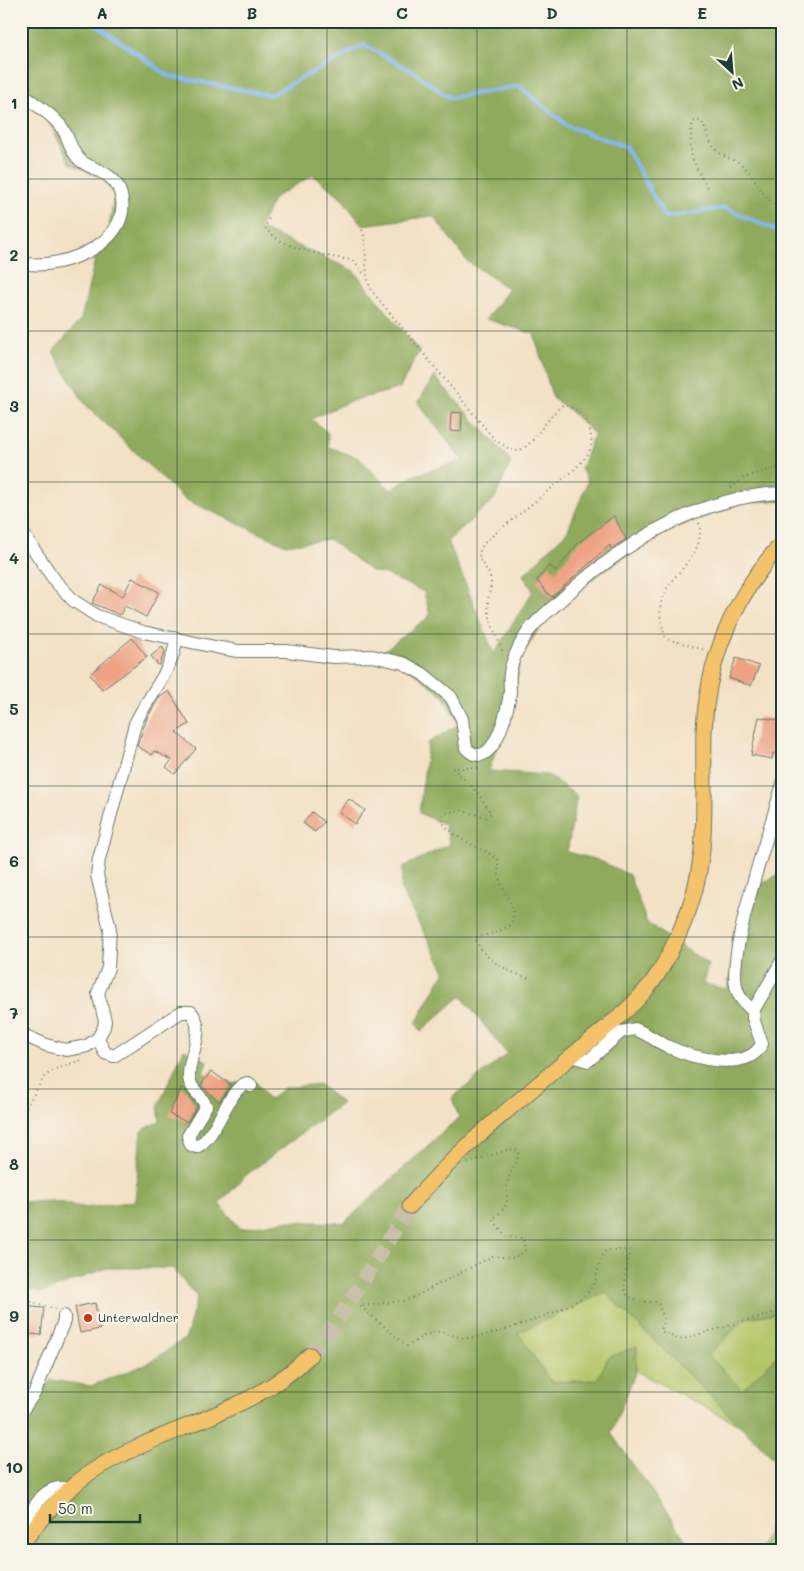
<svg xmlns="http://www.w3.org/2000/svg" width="804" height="1571" font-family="Mali,sans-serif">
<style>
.green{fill:#b4c568;stroke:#6a814e}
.forest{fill:#8faa5c;stroke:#577448;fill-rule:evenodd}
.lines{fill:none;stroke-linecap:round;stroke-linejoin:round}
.stream{stroke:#84b9f3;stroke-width:4}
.building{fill:#eea385}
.major-tunnel{stroke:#c9c0a9;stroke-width:15;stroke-dasharray:15 8;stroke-linecap:butt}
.minor-casing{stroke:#697667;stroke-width:14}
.major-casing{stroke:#697667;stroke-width:17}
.path{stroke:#697667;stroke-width:2;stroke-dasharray:1 4;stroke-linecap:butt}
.minor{stroke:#fff;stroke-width:12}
.major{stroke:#f4c26a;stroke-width:15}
.grid{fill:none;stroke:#1f3d34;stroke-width:1;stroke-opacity:0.55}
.poi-dot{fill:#c8321e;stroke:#f7f3e8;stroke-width:2}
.labels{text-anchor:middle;stroke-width:5;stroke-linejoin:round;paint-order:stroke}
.poi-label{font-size:12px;fill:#1f3d34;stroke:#f7f3e8;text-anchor:start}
.neatline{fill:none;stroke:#1f3d34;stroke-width:2}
.grid-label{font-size:16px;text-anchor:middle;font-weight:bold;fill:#1f3d34}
</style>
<rect width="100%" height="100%" fill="#f7f3e8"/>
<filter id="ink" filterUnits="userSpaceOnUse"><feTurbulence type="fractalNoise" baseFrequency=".02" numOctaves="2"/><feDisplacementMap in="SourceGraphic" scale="10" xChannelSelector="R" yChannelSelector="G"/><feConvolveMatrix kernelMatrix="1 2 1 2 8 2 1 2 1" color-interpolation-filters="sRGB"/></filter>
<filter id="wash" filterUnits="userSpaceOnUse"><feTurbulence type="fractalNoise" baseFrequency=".0096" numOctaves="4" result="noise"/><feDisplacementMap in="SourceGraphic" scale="20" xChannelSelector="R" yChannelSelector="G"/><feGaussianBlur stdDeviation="1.12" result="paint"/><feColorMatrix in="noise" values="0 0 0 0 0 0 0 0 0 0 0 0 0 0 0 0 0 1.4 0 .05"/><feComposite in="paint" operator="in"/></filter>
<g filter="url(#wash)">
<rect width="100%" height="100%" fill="#f3e1c6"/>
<g class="green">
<path d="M 605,1292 L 741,1426 L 636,1371 L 637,1346 L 608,1358 L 597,1380 L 551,1382 L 517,1333 Z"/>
<path d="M 783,1312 L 783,1350 L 742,1391 L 708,1355 L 746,1318 Z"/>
<path d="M 783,1496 L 783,1523 L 771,1550 L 760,1550 Z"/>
</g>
<path class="forest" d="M 21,21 L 783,21 L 783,500 L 742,503 L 668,530 L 600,573 L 545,619 L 520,659 L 515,694 L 489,771 L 548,775 L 577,796 L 567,852 L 598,860 L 629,875 L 647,923 L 708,964 L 703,984 L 727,989 L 748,891 L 783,872 L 783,1312 L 746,1318 L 708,1355 L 742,1390 L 783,1350 L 783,1450 L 774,1459 L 605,1292 L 518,1333 L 551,1382 L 597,1380 L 608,1358 L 637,1346 L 636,1371 L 611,1433 L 693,1550 L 21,1550 L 21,1423 L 51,1380 L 91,1386 L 147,1364 L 186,1338 L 197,1297 L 172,1268 L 107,1268 L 42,1293 L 21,1287 L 21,1202 L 53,1201 L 87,1208 L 135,1201 L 141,1131 L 160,1121 L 158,1106 L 184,1049 L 207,1061 L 203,1073 L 233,1084 L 253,1078 L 269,1100 L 284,1088 L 319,1084 L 342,1103 L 246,1175 L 219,1204 L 241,1229 L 284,1221 L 344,1223 L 459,1117 L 452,1098 L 507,1054 L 461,996 L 421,1031 L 416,1023 L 445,971 L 401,890 L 403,867 L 450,844 L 444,824 L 419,813 L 428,743 L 459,724 L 443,695 L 407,667 L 382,652 L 430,616 L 424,592 L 385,574 L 371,571 L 329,539 L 286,545 L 184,499 L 85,404 L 53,352 L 81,319 L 97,251 L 109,228 L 114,195 L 103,179 L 70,163 L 48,120 L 21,99 ZM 313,175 L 340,196 L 362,225 L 433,216 L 467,261 L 509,289 L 486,319 L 534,334 L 553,399 L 567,408 L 594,434 L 581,469 L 588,481 L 568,530 L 523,575 L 533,591 L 494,654 L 448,541 L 495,498 L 511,461 L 434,376 L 418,403 L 463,461 L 415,475 L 391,490 L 359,458 L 328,447 L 328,433 L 311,419 L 348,402 L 400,388 L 419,351 L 354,271 L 259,228 L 274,198 Z"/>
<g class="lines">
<path class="stream" d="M 91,21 L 169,76 L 270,95 L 364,45 L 414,72 L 450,98 L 519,86 L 568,126 L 626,147 L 665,217 L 725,208 L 783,233"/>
</g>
<g id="blocks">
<g class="building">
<path d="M 451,412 L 462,413 L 461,432 L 450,431 Z"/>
<path d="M 614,516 L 626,539 L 611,549 L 610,545 L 552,597 L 547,593 L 537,581 L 549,565 L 556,571 L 578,543 Z"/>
<path d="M 132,578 L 159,592 L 146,617 L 125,606 L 120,615 L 92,603 L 102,585 L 123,596 Z"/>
<path d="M 132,638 L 147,657 L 102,690 L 90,674 Z"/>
<path d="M 162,647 L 165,651 L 159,666 L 151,656 Z"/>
<path d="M 736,658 L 759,666 L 751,686 L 729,678 Z"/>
<path d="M 169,691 L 189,724 L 176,732 L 196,749 L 175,774 L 166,767 L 172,760 L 154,751 L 152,755 L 137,746 L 147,718 L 159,698 Z"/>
<path d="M 759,717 L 782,721 L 783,755 L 773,753 L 772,759 L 751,755 Z"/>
<path d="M 349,799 L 365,810 L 355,824 L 339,812 Z"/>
<path d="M 312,812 L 324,822 L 315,832 L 303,823 Z"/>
<path d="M 211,1071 L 231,1085 L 219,1102 L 201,1085 Z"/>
<path d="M 182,1087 L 197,1106 L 187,1122 L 169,1114 Z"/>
<path d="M 95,1303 L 100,1329 L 80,1333 L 75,1307 Z"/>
<path d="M 21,1306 L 44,1308 L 41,1335 L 21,1333 Z"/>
</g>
</g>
</g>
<g filter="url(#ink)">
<use href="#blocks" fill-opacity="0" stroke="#697667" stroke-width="1"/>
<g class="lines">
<path class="major-tunnel" d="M 310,1355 L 340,1317 L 410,1206"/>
<defs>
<g id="minor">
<path d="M 21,94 C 34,103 50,113 60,125 C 69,135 70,152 81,161 C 93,170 111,172 118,187 C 142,240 62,272 21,263"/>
<path d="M 21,531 L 56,582 L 74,601 L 97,616 L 143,632 L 220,648 L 238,651 L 287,651 L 333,657 L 372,656 L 403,663 L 423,674 L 451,697 L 462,719 L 466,748 C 492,776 508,711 510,692 C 510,686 509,679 510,673 C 512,659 519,646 526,635 C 535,620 552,609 564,597 C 625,542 698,496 783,493"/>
<path d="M 753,1011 C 747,1005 739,999 737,990 C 725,954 772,826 783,783"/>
<path d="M 21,1034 L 46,1045 L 66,1050 L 87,1046 L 98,1038 L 104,1027 L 105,1021 L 98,993 L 108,968 L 110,929 L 97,875 L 99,859 L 135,724 C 147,697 175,668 176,638"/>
<path d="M 98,1038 L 105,1053 L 114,1056 L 181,1012 L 191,1012 C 207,1031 188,1055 189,1076 C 189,1089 202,1095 206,1106 L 188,1136 L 191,1145 L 196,1147 C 218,1137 227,1089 247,1083 L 251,1086"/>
<path d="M 572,1056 L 588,1061 L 621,1032 L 635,1029 C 647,1034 658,1042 669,1047 C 693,1058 747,1073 762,1044 L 753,1018 L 753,1011 L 783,959"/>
<path d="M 21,1412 L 35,1392 L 64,1321 L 64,1316"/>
<path d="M 21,1529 C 33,1510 43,1481 71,1489"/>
</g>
<g id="major">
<path d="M 410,1206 C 458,1148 518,1102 575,1053 C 601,1032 629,1011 650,985 C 662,970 673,947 681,929 C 712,861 702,802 704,731 C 707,659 735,595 783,542"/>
<path d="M 21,1545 C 43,1515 69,1484 102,1465 C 169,1426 254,1412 310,1355"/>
</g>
</defs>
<use href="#minor" class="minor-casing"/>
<use href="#major" class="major-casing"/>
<g class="path">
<path d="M 707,187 C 692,162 687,152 693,122 L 696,120 L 702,122 C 706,131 709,142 716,150 C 723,158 734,158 742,165 C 759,179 761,200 783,210"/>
<path d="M 269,219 L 265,227 C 275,247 330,257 351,260 L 356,263 L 364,274"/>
<path d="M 362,230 C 369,245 362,268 371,290 L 495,440 L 511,450 L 519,451 C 539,440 545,418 563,405 C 583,408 597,433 589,452 C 585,459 578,465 573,471 L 486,541 C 468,563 491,564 491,583 C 491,589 488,596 488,603 C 488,619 497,637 503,652"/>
<path d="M 731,488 L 743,478 L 783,466"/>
<path d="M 699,523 C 708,565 653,576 661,621 C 663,628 663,634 667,639 L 705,650"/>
<path d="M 478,768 L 453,768 L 477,792 L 491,813 L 486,817 L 459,810 L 443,814 L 442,821 C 456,842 480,845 498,860 C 498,869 499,880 503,888 C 510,904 517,907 511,925 L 497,932 L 475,938 C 482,959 510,973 531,979"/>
<path d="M 21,1116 L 44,1077 L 55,1069 L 82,1060"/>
<path d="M 468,1163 L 510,1149 L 518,1150 C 519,1165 511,1167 508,1180 C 503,1201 515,1200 493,1219 L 506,1237 L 523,1238 L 525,1251 L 513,1258 L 493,1256 L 408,1300 L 360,1306 L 407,1346 C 415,1342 425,1334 434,1332 C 445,1330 457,1339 468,1338 C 490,1337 572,1309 586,1294 C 603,1276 593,1267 606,1250 L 629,1250 C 628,1283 609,1302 658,1302 L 664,1320 L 661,1331 L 679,1340 L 783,1310"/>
<path d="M 21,1299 L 55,1309"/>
</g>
<use href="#minor" class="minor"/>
<use href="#major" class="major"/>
</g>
</g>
<path class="grid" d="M 177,21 L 177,1550M 327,21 L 327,1550M 477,21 L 477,1550M 627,21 L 627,1550M 21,179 L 783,179M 21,331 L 783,331M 21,482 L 783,482M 21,634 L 783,634M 21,786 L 783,786M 21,937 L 783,937M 21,1089 L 783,1089M 21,1240 L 783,1240M 21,1392 L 783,1392"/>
<circle class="poi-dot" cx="88" cy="1318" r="5"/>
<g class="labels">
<g class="poi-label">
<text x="98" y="1322">Unterwaldner</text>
</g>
</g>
<rect width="804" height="1571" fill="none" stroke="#f7f3e8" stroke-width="55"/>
<g transform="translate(732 72) rotate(154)" stroke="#f7f3e8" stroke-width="4" paint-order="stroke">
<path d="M0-4L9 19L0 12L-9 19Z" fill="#1f3d34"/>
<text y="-8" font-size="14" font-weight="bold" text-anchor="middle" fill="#1f3d34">N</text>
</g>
<path d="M50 1514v8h90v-8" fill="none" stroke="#1f3d34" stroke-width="2.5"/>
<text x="58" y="1514" font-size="15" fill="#1f3d34" stroke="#f7f3e8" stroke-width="4" paint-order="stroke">50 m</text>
<rect x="28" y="28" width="748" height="1516" class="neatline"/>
<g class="grid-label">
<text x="102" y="19">A</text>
<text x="252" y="19">B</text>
<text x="402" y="19">C</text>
<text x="552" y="19">D</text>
<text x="702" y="19">E</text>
<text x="14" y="109">1</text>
<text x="14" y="261">2</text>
<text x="14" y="412">3</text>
<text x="14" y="564">4</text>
<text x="14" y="715">5</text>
<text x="14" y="867">6</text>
<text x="14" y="1019">7</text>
<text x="14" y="1170">8</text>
<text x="14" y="1322">9</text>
<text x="14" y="1473">10</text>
</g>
</svg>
